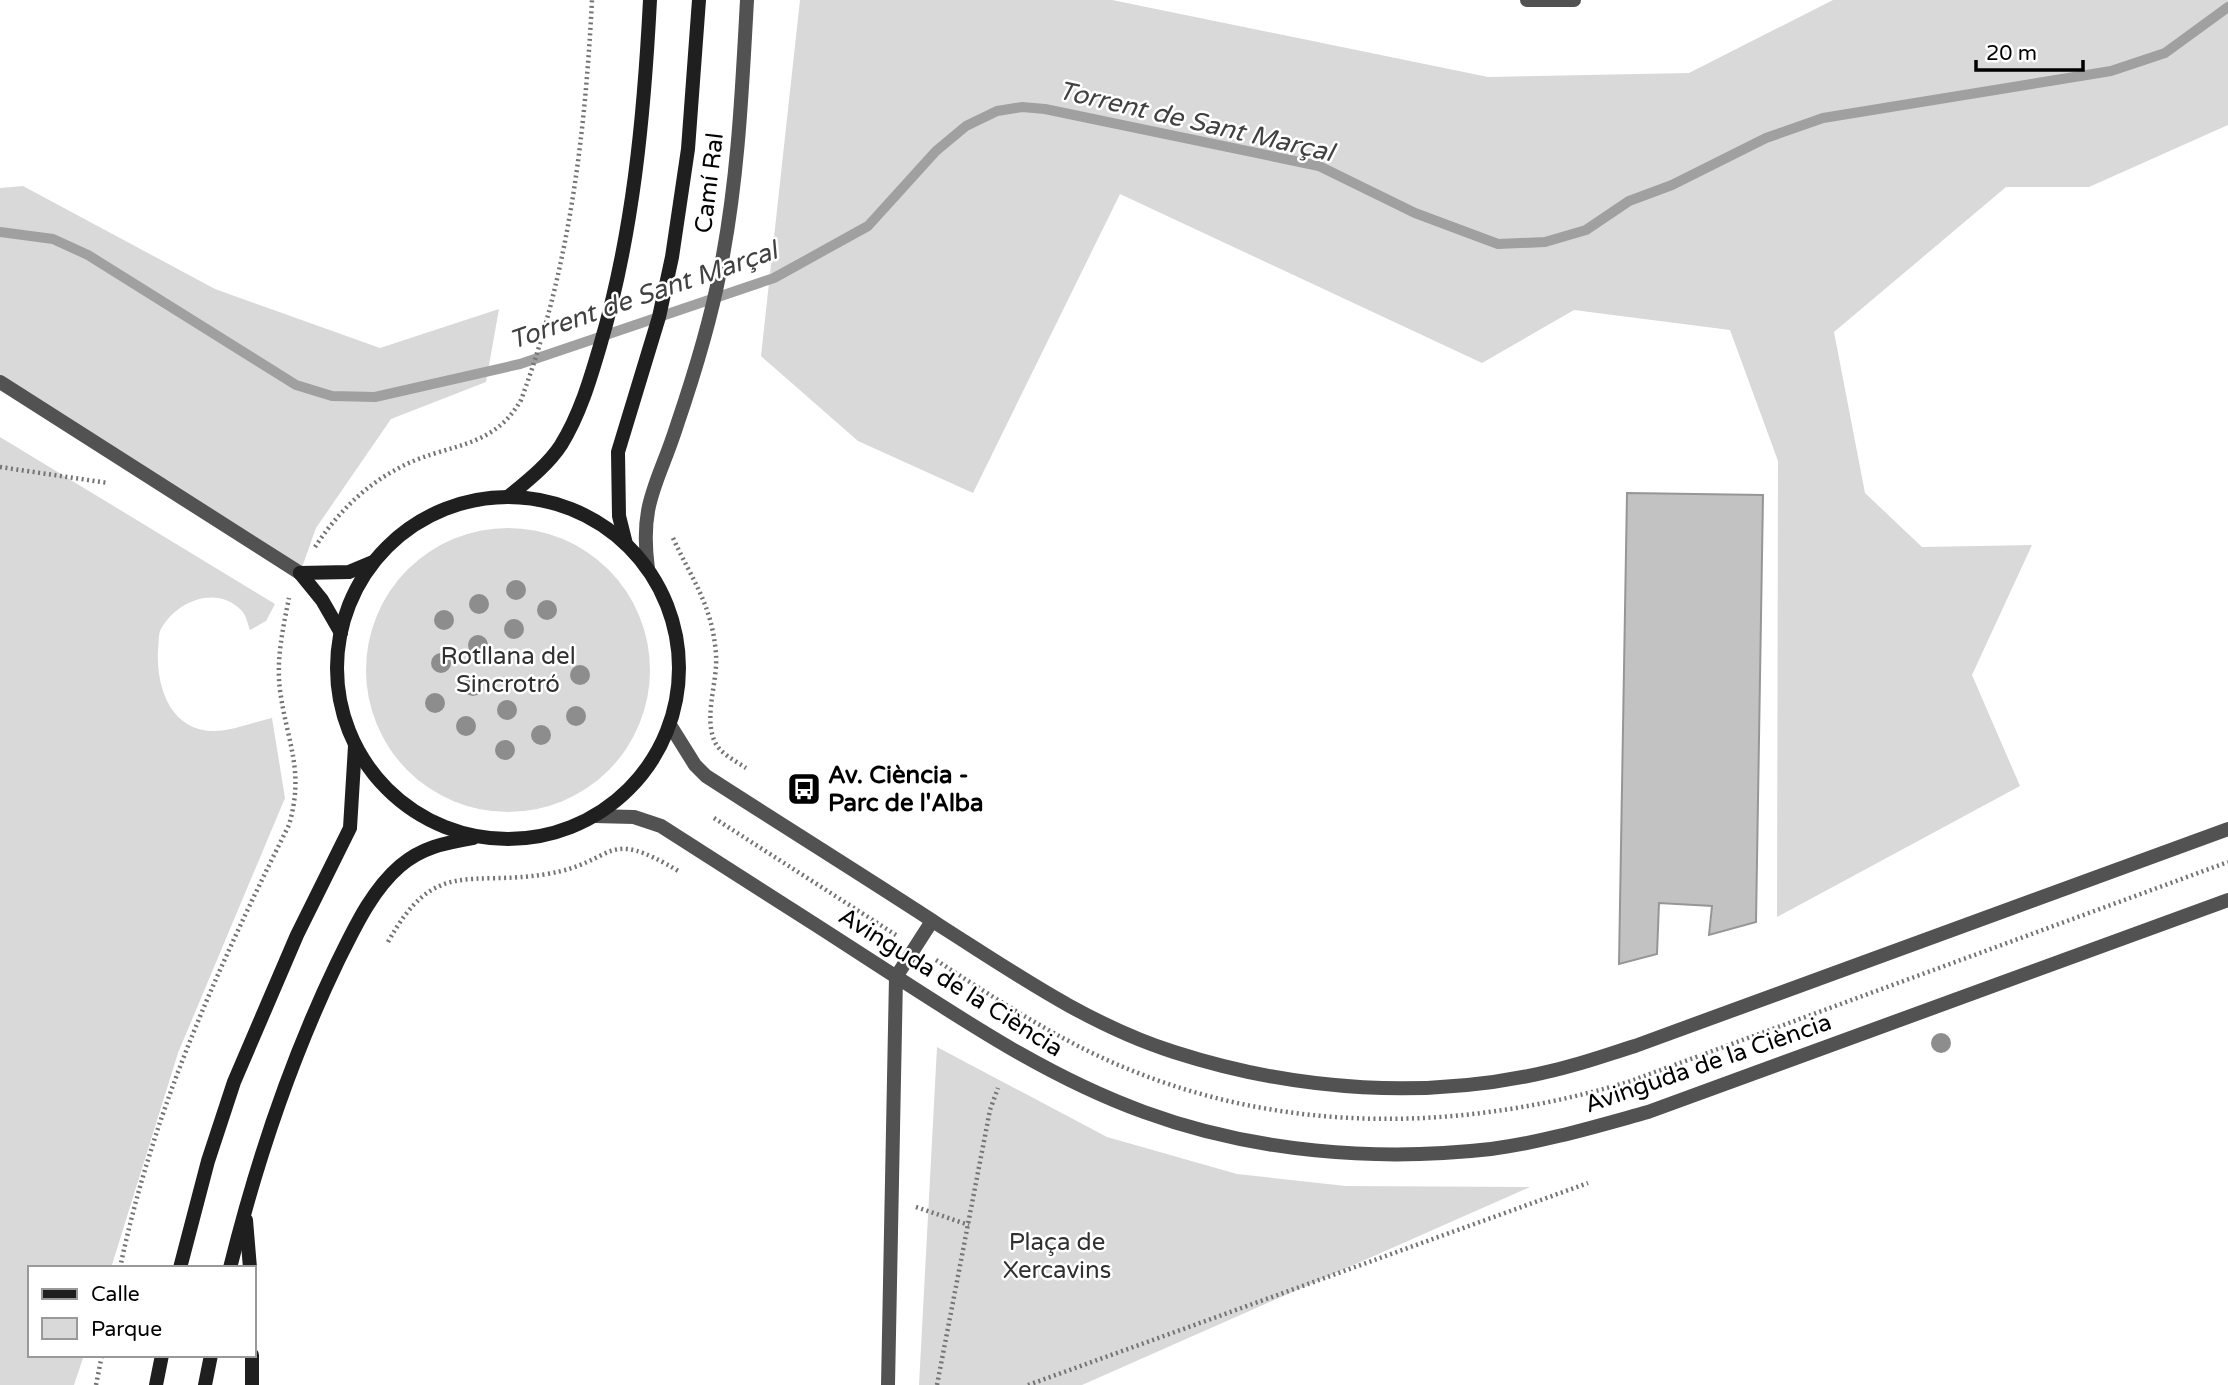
<svg xmlns="http://www.w3.org/2000/svg" width="2228" height="1385" font-family="'Varela Round',sans-serif">
<style>
.green{fill:#d9d9d9}
.lines{fill:none;stroke-linecap:round;stroke-linejoin:round}
.stream{stroke:#a0a0a0;stroke-width:10}
.building{fill:#c2c2c2;stroke:#969696;stroke-width:2}
.path{stroke:#747474;stroke-width:4.5;stroke-dasharray:2 3.5;stroke-linecap:butt}
.service{stroke:#525252;stroke-width:14}
.minor{stroke:#525252;stroke-width:14}
.tertiary{stroke:#525252;stroke-width:14}
.secondary{stroke:#1f1f1f;stroke-width:14}
.tree{fill:#8d8d8d}
.labels{text-anchor:middle;stroke-width:5;stroke-linejoin:round;paint-order:stroke}
.street-label{font-size:24px;fill:#000;stroke:#fff}
.park-label{font-size:24px;fill:#303030;stroke:#fff}
.poi-label{font-size:24px;font-weight:bold;fill:#000;stroke:#fff;text-anchor:start}
.water-label{font-size:26px;font-style:italic;fill:#414141;stroke:#fff}
</style>
<rect width="100%" height="100%" fill="#fff"/>
<g class="green">
<path d="M 800,0 L 1112,0 L 1488,77 L 1689,73 L 1833,0 L 2228,0 L 2228,125 L 2089,187 L 2006,187 L 1834,332 L 1865,493 L 1922,547 L 2032,545 L 1972,675 L 2020,786 L 1777,917 L 1778,461 L 1730,330 L 1574,310 L 1482,363 L 1120,194 L 973,493 L 858,441 L 761,356 Z"/>
<path d="M 23,186 L 215,289 L 380,348 L 499,309 L 486,382 L 391,419 L 316,528 L 300,573 L 0,382 L 0,188 Z"/>
<path d="M 0,437 L 275,604 L 266,621 L 250,630 C 248,625 246,615 242,611 C 217,584 176,601 161,629 C 158,634 159,644 158,650 C 156,686 170,731 214,731 C 232,731 254,722 272,718 L 285,798 L 178,1053 L 111,1268 L 30,1268 L 30,1355 L 84,1355 L 74,1385 L 0,1385 Z"/>
<circle cx="508" cy="670" r="142"/>
<path d="M 937,1047 L 1107,1137 L 1237,1174 L 1346,1186 L 1530,1187 L 1082,1385 L 919,1385 Z"/>
</g>
<g class="lines">
<path class="stream" d="M 0,232 L 53,239 L 88,255 L 296,385 L 332,396 L 375,397 L 520,364 L 774,278 L 868,226 L 936,151 L 966,126 L 997,111 L 1022,107 L 1045,109 L 1319,166 L 1415,213 L 1498,244 L 1545,242 L 1586,230 L 1629,201 L 1672,185 L 1766,138 L 1823,118 L 2111,71 L 2165,53 L 2228,7"/>
</g>
<path class="building" d="M 1627,493 L 1763,495 L 1756,922 L 1709,935 L 1712,906 L 1659,903 L 1657,954 L 1619,964 Z"/>
<g class="lines">
<g class="path">
<path d="M 0,467 L 108,483"/>
<path d="M 673,538 C 692,580 712,604 716,654 C 718,681 704,714 714,740 C 719,753 734,760 746,768"/>
<path d="M 315,547 C 336,515 363,487 397,469 C 445,442 491,452 521,400 C 569,271 585,137 592,0"/>
<path d="M 714,818 L 896,935"/>
<path d="M 388,942 C 435,857 468,887 547,874 C 619,862 602,825 680,872"/>
<path d="M 936,960 C 985,992 1034,1024 1086,1050 C 1258,1135 1447,1136 1628,1082 L 2228,862"/>
<path d="M 916,1207 L 969,1225"/>
<path d="M 120,1268 C 153,1110 218,967 289,825 C 305,770 287,743 280,690 C 276,660 283,628 289,598"/>
<path d="M 96,1385 L 102,1355"/>
<path d="M 937,1385 L 990,1110 L 998,1088"/>
<path d="M 1028,1385 L 1588,1183"/>
</g>
<path class="service" d="M 1527,0 L 1574,0"/>
<g class="minor">
<path d="M 0,382 L 300,573"/>
<path d="M 648,569 C 639,502 658,485 677,425 C 694,375 710,324 720,271 C 738,182 742,91 747,0"/>
<path d="M 888,1385 L 896,977 L 932,921"/>
</g>
<g class="tertiary">
<path d="M 670,725 L 695,765 L 706,776 C 785,827 864,876 942,927 C 1016,974 1089,1025 1174,1052 C 1295,1091 1430,1101 1555,1070 C 1582,1064 1609,1054 1635,1046 L 2228,829"/>
<path d="M 594,816 L 634,817 L 661,826 C 736,874 810,921 884,969 C 968,1023 1050,1078 1144,1112 C 1253,1152 1376,1162 1491,1149 C 1544,1142 1597,1126 1648,1112 L 2228,900"/>
</g>
<g class="secondary">
<path d="M 508,497 C 526,482 548,465 561,445 C 580,414 590,380 600,346 C 633,234 644,117 650,0"/>
<circle cx="508" cy="668" r="171"/>
<path d="M 626,544 L 619,516 L 618,452 L 659,317 L 672,257 L 688,149 L 699,0"/>
<path d="M 300,573 L 349,572 L 373,562"/>
<path d="M 300,573 L 322,600 L 341,633"/>
<path d="M 246,1220 L 250,1268"/>
<path d="M 180,1268 L 208,1161 L 234,1082 L 297,935 L 350,828 L 355,746"/>
<path d="M 230,1268 C 256,1163 290,1061 337,963 C 354,929 371,891 400,866 C 422,847 445,843 473,838"/>
<path d="M 156,1385 L 162,1355"/>
<path d="M 205,1385 L 211,1355"/>
<path d="M 252,1385 L 252,1355"/>
</g>
</g>
<g class="tree">
<circle cx="516" cy="590" r="10"/>
<circle cx="479" cy="604" r="10"/>
<circle cx="547" cy="610" r="10"/>
<circle cx="444" cy="620" r="10"/>
<circle cx="514" cy="629" r="10"/>
<circle cx="478" cy="645" r="10"/>
<circle cx="441" cy="663" r="10"/>
<circle cx="580" cy="675" r="10"/>
<circle cx="473" cy="686" r="10"/>
<circle cx="435" cy="703" r="10"/>
<circle cx="507" cy="710" r="10"/>
<circle cx="576" cy="716" r="10"/>
<circle cx="466" cy="726" r="10"/>
<circle cx="541" cy="735" r="10"/>
<circle cx="505" cy="750" r="10"/>
<circle cx="1941" cy="1043" r="10"/>
</g>
<defs>
<symbol id="bus-square" viewBox="-11 -11 22 22"><rect x="-9" y="-9" width="18" height="18" rx="4" fill="#000" stroke="#fff"/><path d="M-5-6H5V4H4V6H2V4H-2V6H-4V4H-5ZM-3.5-4V0h7V-4ZM-3.5 1.2v1.5H-2V1.2ZM2 1.2v1.5H3.5V1.2Z" fill="#fff"/></symbol>
</defs>
<g fill-rule="evenodd">
<use href="#bus-square" x="785" y="770" width="38" height="38"/>
</g>
<g class="labels">
<g class="street-label">
<text transform="translate(709 183) rotate(-83)" y="8">Camí Ral</text>
<text transform="translate(951 982) rotate(32)" y="8">Avinguda de la Ciència</text>
<text transform="translate(1708 1063) rotate(-19)" y="8">Avinguda de la Ciència</text>
</g>
<g class="park-label">
<text x="508" y="664">Rotllana del<tspan x="508" dy="28">Sincrotró</tspan></text>
<text x="1057" y="1250">Plaça de<tspan x="1057" dy="28">Xercavins</tspan></text>
</g>
<g class="poi-label">
<text x="828" y="783">Av. Ciència -<tspan x="828" dy="28">Parc de l'Alba</tspan></text>
</g>
<g class="water-label">
<text transform="translate(1196 121) rotate(13)" y="9">Torrent de Sant Marçal</text>
<text transform="translate(643 295) rotate(-19)" y="9">Torrent de Sant Marçal</text>
</g>
</g>
<rect x="28" y="1266" width="228" height="91" fill="#ffffff" stroke="#999999" stroke-width="2"/>
<rect x="42" y="1289" width="35" height="10" fill="#1f1f1f" stroke="#999999" stroke-width="2"/>
<text x="91" y="1301" font-size="21" fill="#000000">Calle</text>
<rect x="42" y="1318" width="35" height="21" fill="#d9d9d9" stroke="#999999" stroke-width="2"/>
<text x="91" y="1336" font-size="21" fill="#000000">Parque</text>
<path d="M1976 60v10h107v-10" fill="none" stroke="#000000" stroke-width="3.5"/>
<text x="1986" y="60" font-size="21" fill="#000000" stroke="#ffffff" stroke-width="5" paint-order="stroke">20 m</text>
</svg>
